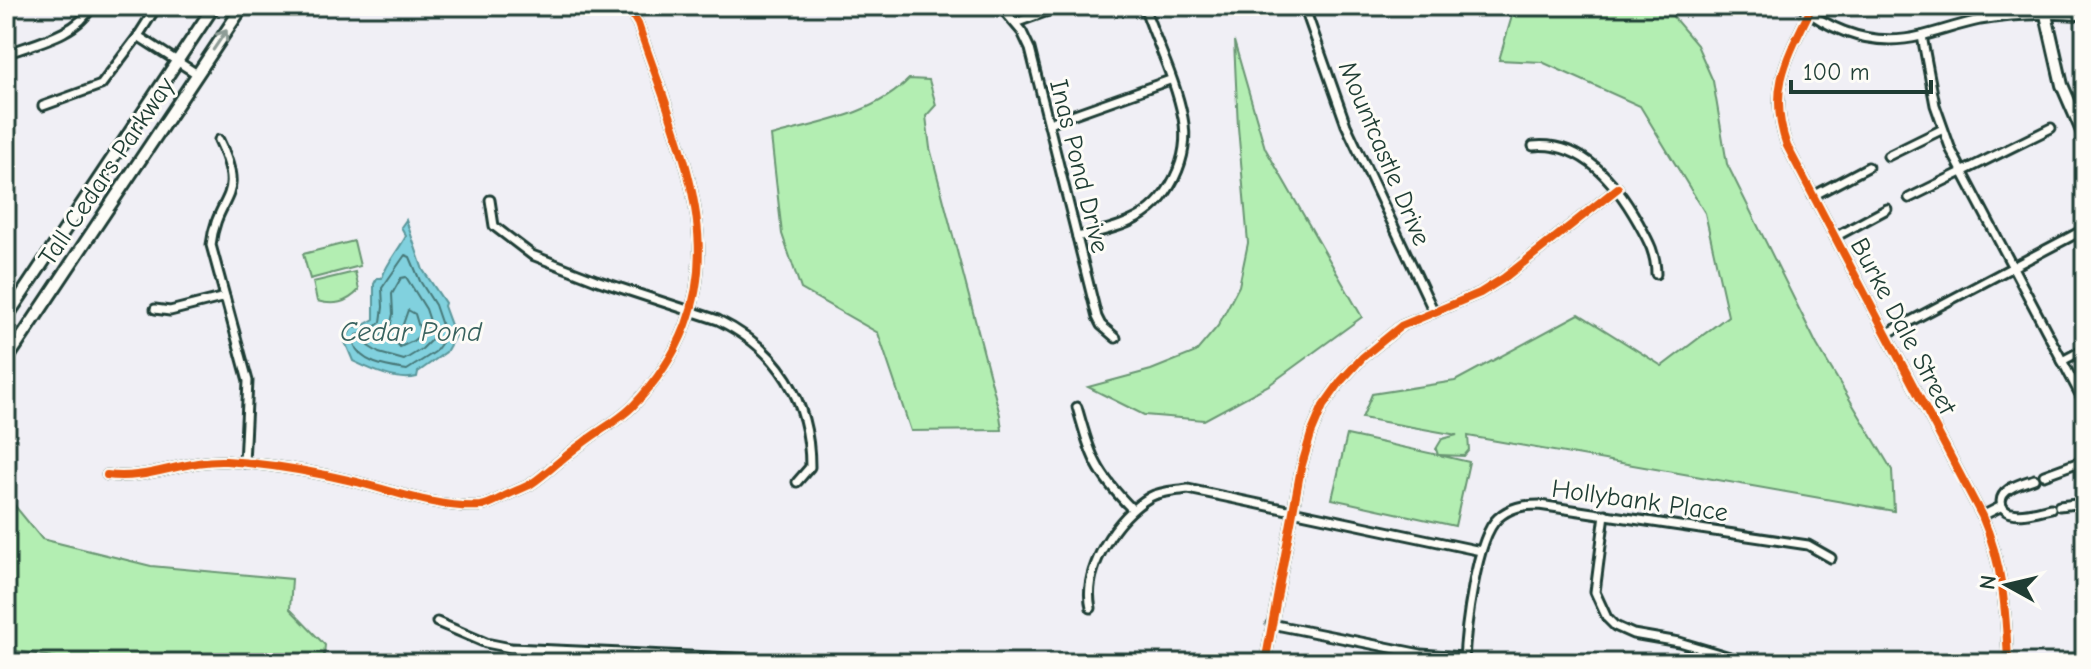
<svg xmlns="http://www.w3.org/2000/svg" width="2091" height="669" font-family="'Comic Neue',sans-serif">
<style>
.green{fill:#b3eeb2;stroke:#699673;stroke-width:2}
.water{fill:#81d1de;stroke:#5a969a;stroke-width:2}
.lines{fill:none;stroke-linecap:round;stroke-linejoin:round}
.shore{stroke:#467878;stroke-width:2}
.street-casing{stroke:#1f3d34;stroke-width:13}
.secondary-casing{stroke:#1f3d34;stroke-width:16}
.street{stroke:#fdfcf7;stroke-width:7}
.secondary{stroke:#fdfcf7;stroke-width:10}
.cycleway-casing{stroke:#fdfcf7;stroke-width:13}
.cycleway{stroke:#e8590c;stroke-width:8}
.oneway{stroke:#8e9c96}
.labels{text-anchor:middle;stroke-width:6;stroke-linejoin:round;paint-order:stroke}
.street-label{font-size:26px;fill:#1f3d34;stroke:#fdfcf7}
.water-label{font-size:28px;font-style:italic;fill:#38625e;stroke:#fdfcf7}
</style>
<rect width="100%" height="100%" fill="#f0eff5"/>
<filter id="ink" filterUnits="userSpaceOnUse"><feTurbulence type="fractalNoise" baseFrequency=".0125" numOctaves="2"/><feDisplacementMap in="SourceGraphic" scale="16" xChannelSelector="R" yChannelSelector="G"/><feConvolveMatrix kernelMatrix="1 2 1 2 8 2 1 2 1" color-interpolation-filters="sRGB"/></filter>
<g filter="url(#ink)">
<g class="green">
<path d="M 1515,6 L 1664,6 L 1697,45 L 1713,81 L 1727,164 L 1817,345 L 1892,470 L 1894,511 L 1468,436 L 1469,450 L 1464,456 L 1439,455 L 1469,462 L 1455,526 L 1332,499 L 1347,435 L 1438,455 L 1436,449 L 1442,439 L 1457,435 L 1362,418 L 1372,394 L 1455,381 L 1579,314 L 1662,366 L 1728,316 L 1705,213 L 1640,106 L 1542,62 L 1499,60 Z"/>
<path d="M 1234,41 L 1265,148 L 1362,317 L 1269,385 L 1204,420 L 1144,415 L 1088,387 L 1151,370 L 1196,352 L 1218,326 L 1239,286 L 1248,243 L 1238,127 Z"/>
<path d="M 909,79 L 929,80 L 936,105 L 926,116 L 930,148 L 1000,415 L 1002,430 L 911,431 L 878,333 L 801,289 L 782,234 L 771,136 C 818,123 874,115 909,79 Z"/>
<path d="M 354,241 L 360,266 L 310,279 L 303,254 Z"/>
<path d="M 355,272 L 359,290 C 347,303 334,306 317,301 L 313,282 Z"/>
<path d="M 6,495 L 42,539 L 151,566 L 292,579 L 290,609 L 325,645 L 323,663 L 87,663 L 6,649 Z"/>
</g>
<path class="water" d="M 406,220 L 423,270 L 445,303 L 444,306 L 455,336 L 446,352 L 418,372 L 417,377 C 397,382 372,370 353,361 L 345,342 L 352,327 L 362,326 L 374,319 L 374,284 L 377,278 L 382,278 C 387,262 399,250 406,236 L 401,227 Z"/>
<g class="lines">
<g class="shore">
<path d="M 405,255 L 410,257 L 420,281 L 435,305 L 446,337 L 435,352 L 407,370 C 388,367 361,364 354,344 L 357,335 L 366,333 L 381,322 L 383,307 L 382,288 Z"/>
<path d="M 406,277 L 426,309 L 435,336 L 422,349 L 404,360 L 379,353 L 368,346 L 390,327 L 393,314 L 392,294 L 401,278 Z"/>
<path d="M 408,310 L 415,314 L 421,334 L 413,341 L 400,347 L 395,341 L 401,330 Z"/>
</g>
<defs>
<g id="street">
<path d="M 1000,6 L 1022,32 L 1030,49 L 1097,317 L 1101,325 L 1116,338"/>
<path d="M 1304,6 L 1346,125 L 1434,312"/>
<path d="M 1800,6 C 1836,34 1876,47 1921,36 C 1941,31 1960,24 1980,20 C 2015,14 2050,13 2085,16"/>
<path d="M 1809,13 C 1785,61 1768,92 1787,146 L 1982,516 C 2003,564 2006,611 2008,663"/>
<path d="M 1015,23 L 1062,6"/>
<path d="M 138,36 L 197,74"/>
<path d="M 1922,36 L 1935,105 L 1951,150 L 2085,404"/>
<path d="M 6,54 C 35,43 77,35 92,6"/>
<path d="M 43,106 L 101,85 L 138,36 L 157,6"/>
<path d="M 1049,123 L 1170,80"/>
<path d="M 219,140 C 248,201 217,193 211,245 L 248,381 L 244,463"/>
<path d="M 1533,146 C 1583,141 1616,183 1638,222 C 1648,240 1656,253 1656,274"/>
<path d="M 1888,156 L 1943,129"/>
<path d="M 1813,196 L 1868,167"/>
<path d="M 1909,198 L 2051,128"/>
<path d="M 490,200 L 494,226 L 532,255 L 596,280 L 718,320 C 778,349 810,400 810,467 L 797,482"/>
<path d="M 1077,237 C 1095,233 1114,229 1131,221 C 1169,204 1191,158 1183,118 C 1176,80 1156,42 1144,6"/>
<path d="M 1835,237 L 1887,209"/>
<path d="M 155,309 L 170,311 L 225,297"/>
<path d="M 1886,334 L 2085,229"/>
<path d="M 2062,361 L 2085,349"/>
<path d="M 1077,407 C 1091,456 1095,472 1132,509"/>
<path d="M 107,475 C 147,481 185,459 226,461 C 269,464 315,472 357,482 C 395,492 442,509 481,506 C 488,505 497,500 503,497 C 512,492 522,489 531,484 C 549,472 565,455 583,443 C 598,431 618,421 632,407 C 751,283 684,162 638,24 L 627,6"/>
<path d="M 2044,475 L 2085,460"/>
<path d="M 2034,479 C 2023,483 1996,489 2002,506 C 2004,510 2008,513 2012,513 C 2023,516 2040,510 2051,508"/>
<path d="M 2059,506 L 2085,503"/>
<path d="M 1605,514 L 1595,592 L 1607,618 L 1615,626 L 1633,634 L 1679,642 L 1750,663"/>
<path d="M 1982,516 L 2002,506"/>
<path d="M 1091,608 C 1082,569 1117,516 1150,497 C 1161,491 1176,491 1188,489 L 1481,551"/>
<path d="M 437,622 L 486,643 L 511,648 L 847,663"/>
<path d="M 1271,624 L 1421,654 L 1464,657"/>
<path d="M 1265,663 L 1301,468 L 1311,434 L 1323,406 L 1341,381 L 1363,357 L 1401,326 L 1480,293 L 1504,278 L 1618,188"/>
<path d="M 1464,663 C 1465,632 1476,537 1498,518 C 1510,507 1524,505 1539,505 L 1808,545 L 1831,558"/>
</g>
<g id="secondary">
<path d="M 2044,6 L 2062,85 L 2085,138"/>
<path d="M 6,318 L 214,6"/>
<path d="M 6,361 L 243,6"/>
</g>
</defs>
<use href="#street" class="street-casing"/>
<use href="#secondary" class="secondary-casing"/>
<use href="#street" class="street"/>
<use href="#secondary" class="secondary"/>
<defs>
<g id="cycleway">
<path d="M 1809,13 C 1785,61 1768,92 1787,146 L 1982,516 C 2003,564 2006,611 2008,663"/>
<path d="M 107,475 C 147,481 185,459 226,461 C 269,464 315,472 357,482 C 395,492 442,509 481,506 C 488,505 497,500 503,497 C 512,492 522,489 531,484 C 549,472 565,455 583,443 C 598,431 618,421 632,407 C 751,283 684,162 638,24 L 627,6"/>
<path d="M 1265,663 L 1301,468 L 1311,434 L 1323,406 L 1341,381 L 1363,357 L 1401,326 L 1480,293 L 1504,278 L 1618,188"/>
</g>
</defs>
<use href="#cycleway" class="cycleway-casing"/>
<use href="#cycleway" class="cycleway"/>
</g>
<defs><path id="oneway-shaft" d="M-6 0H5M1.5-3L5.5 0L1.5 3" fill="none" stroke-width="1.6" stroke-linecap="round" stroke-linejoin="round" transform="scale(2)"/></defs>
<use class="oneway" href="#oneway-shaft" transform="translate(220 40) rotate(-56)"/>
</g>
<g class="labels">
<g class="street-label">
<text transform="translate(1385 153) rotate(67)" y="9">Mountcastle Drive</text>
<text transform="translate(1080 166) rotate(76)" y="9">Inas Pond Drive</text>
<text transform="translate(106 171) rotate(-56)" y="9">Tall Cedars Parkway</text>
<text transform="translate(1904 326) rotate(62)" y="9">Burke Dale Street</text>
<text transform="translate(1640 500) rotate(8)" y="9">Hollybank Place</text>
</g>
<g class="water-label">
<text x="411" y="341">Cedar Pond</text>
</g>
</g>
<rect width="2091" height="669" fill="none" stroke="#fdfcf7" stroke-width="32"/>
<rect x="16" y="16" width="2059" height="637" fill="none" stroke="#1f3d34" stroke-width="3" filter="url(#ink)"/>
<g transform="translate(2007 585) rotate(278)" stroke="#fdfcf7" stroke-width="6" paint-order="stroke">
<path d="M0-6L14 30L0 20L-14 30Z" fill="#1f3d34"/>
<text y="-12" font-size="22" font-weight="bold" text-anchor="middle" fill="#1f3d34">N</text>
</g>
<path d="M1791 80v12h140v-12" fill="none" stroke="#1f3d34" stroke-width="4"/>
<text x="1803" y="80" font-size="24" fill="#1f3d34" stroke="#fdfcf7" stroke-width="6" paint-order="stroke">100 m</text>
</svg>
